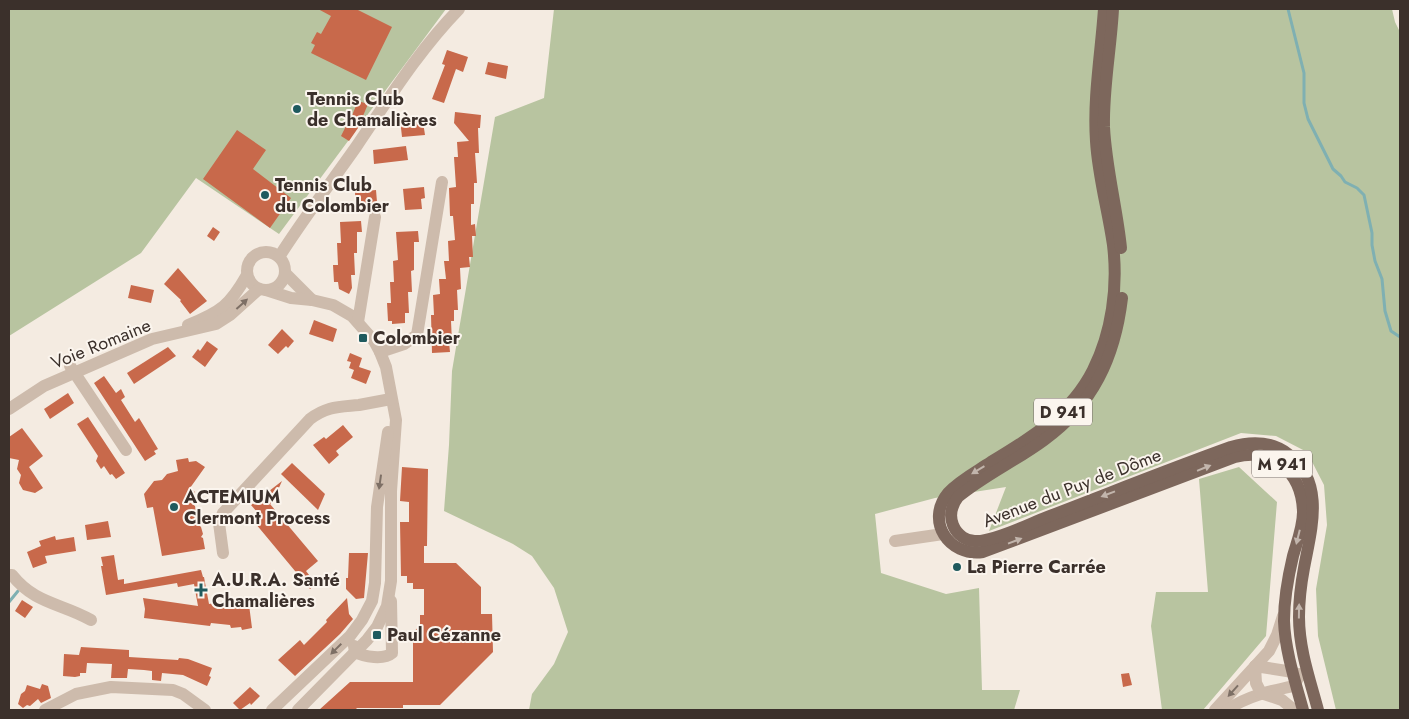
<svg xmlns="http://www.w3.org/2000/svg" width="1409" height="719" font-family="Jost,sans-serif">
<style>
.green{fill:#b8c4a0}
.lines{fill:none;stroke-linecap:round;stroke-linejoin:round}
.stream{stroke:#7fb0b2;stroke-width:3}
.building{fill:#c8694b}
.minor{stroke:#cdbbac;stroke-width:12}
.major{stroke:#7d675c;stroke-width:12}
.oneway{fill:#7d6f65}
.oneway2{fill:#c2b5ac}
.poi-dot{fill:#1f5a5e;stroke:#fbf5ee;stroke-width:2}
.labels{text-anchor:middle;stroke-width:4;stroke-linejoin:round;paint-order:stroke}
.shield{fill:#fbf5ee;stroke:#756b66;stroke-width:1}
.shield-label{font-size:16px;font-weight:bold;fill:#3b302b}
.poi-label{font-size:18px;font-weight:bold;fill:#3b302b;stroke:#fbf5ee;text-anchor:start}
.street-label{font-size:18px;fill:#3b302b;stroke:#fbf5ee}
</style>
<rect width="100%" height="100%" fill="#f4ebe1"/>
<g class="green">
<path d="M 9,9 L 446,9 L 279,234 L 196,178 L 141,253 L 9,336 Z"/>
<path d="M 554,9 L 1392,9 L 1395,22 L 1400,32 L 1400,710 L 1336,710 L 1318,636 L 1316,589 L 1327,525 L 1324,485 L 1307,452 L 1276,436 L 1241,433 L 989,531 L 1006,487 L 935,498 L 875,514 L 881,573 L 946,594 L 979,588 L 982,690 L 1020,690 L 1014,710 L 529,710 L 532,694 L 554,664 L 568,632 L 554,588 L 532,556 L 513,544 L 444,511 L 449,445 L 452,371 L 495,117 L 544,98 Z"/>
<path d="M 1239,467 L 1277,502 L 1266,636 L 1203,710 L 1162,710 L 1151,626 L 1156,592 L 1208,592 L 1199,479 Z"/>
</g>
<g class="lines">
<g class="stream">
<path d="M 1288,9 L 1304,73 L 1304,103 L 1308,119 L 1333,169 L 1341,176 L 1345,182 L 1357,188 L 1364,195 L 1372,233 L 1372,245 L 1375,261 L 1382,279 L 1385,311 L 1391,331 L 1400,337"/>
<path d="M 9,602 L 18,591"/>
</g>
</g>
<g class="building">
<path d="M 318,9 L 356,9 L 392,27 L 366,80 L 311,53 L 315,45 L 311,43 L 317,32 L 321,34 L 331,16 Z"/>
<path d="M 447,50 L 468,57 L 463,72 L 456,69 L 444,103 L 432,99 L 445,65 L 442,64 Z"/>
<path d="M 488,62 L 508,66 L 506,79 L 485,74 Z"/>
<path d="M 358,101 L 368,104 L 358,128 L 349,141 L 341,136 L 347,124 L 348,125 Z"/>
<path d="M 455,112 L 481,115 L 480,128 L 478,128 L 479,153 L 475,153 L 477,183 L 474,183 L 474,204 L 471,204 L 471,225 L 475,224 L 476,236 L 472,236 L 473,257 L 469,257 L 470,267 L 460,268 L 461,289 L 457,290 L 458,310 L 454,310 L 454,321 L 451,321 L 452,342 L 449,342 L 450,352 L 432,353 L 431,315 L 434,315 L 433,295 L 440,294 L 439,279 L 446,279 L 444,261 L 449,261 L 448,241 L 455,240 L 453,216 L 450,216 L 449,188 L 456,187 L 454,157 L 458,157 L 457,142 L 469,141 L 454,123 Z"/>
<path d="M 415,118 L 415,122 L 423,122 L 425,135 L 402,137 L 400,119 Z"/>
<path d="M 237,130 L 266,150 L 253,169 L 291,198 L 270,228 L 203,179 Z"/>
<path d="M 406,146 L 408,160 L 374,164 L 373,150 Z"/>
<path d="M 424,187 L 425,198 L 421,199 L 422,209 L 405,210 L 403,189 Z"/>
<path d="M 376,190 L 377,202 L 373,202 L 373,209 L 368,212 L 356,213 L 355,192 Z"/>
<path d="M 361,221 L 362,232 L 357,232 L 357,253 L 354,253 L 355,275 L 351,275 L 352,288 L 349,294 L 339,289 L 338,282 L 334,282 L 333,265 L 338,265 L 337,243 L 341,243 L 340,222 Z"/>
<path d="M 213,227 L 220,232 L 214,241 L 207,236 Z"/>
<path d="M 418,231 L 419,242 L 414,242 L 414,270 L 411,271 L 412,292 L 408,292 L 409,313 L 405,313 L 405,323 L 392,324 L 392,321 L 388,321 L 387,303 L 391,303 L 390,282 L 394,282 L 393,261 L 398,260 L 396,232 Z"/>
<path d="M 178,268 L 207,301 L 190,314 L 180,301 L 181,300 L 164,284 Z"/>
<path d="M 131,285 L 154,290 L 151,303 L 128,298 Z"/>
<path d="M 314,320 L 337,329 L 333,342 L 309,334 Z"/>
<path d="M 282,329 L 294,341 L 288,348 L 286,346 L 278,354 L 268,345 Z"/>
<path d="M 207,341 L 218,349 L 205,367 L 192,357 L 198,349 L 200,351 Z"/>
<path d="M 168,347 L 176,356 L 134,384 L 127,373 Z"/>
<path d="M 350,353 L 362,358 L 359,367 L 371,371 L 366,384 L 351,378 L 354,370 L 349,368 L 351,362 L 347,361 Z"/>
<path d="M 104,376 L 116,393 L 121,389 L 125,397 L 121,400 L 135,422 L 139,418 L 158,449 L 154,451 L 156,454 L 145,461 L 94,383 Z"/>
<path d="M 68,393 L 74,403 L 50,419 L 44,409 Z"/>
<path d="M 88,417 L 125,473 L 116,479 L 112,474 L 110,475 L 104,466 L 101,469 L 96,461 L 98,456 L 77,424 Z"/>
<path d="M 343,425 L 353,437 L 336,451 L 339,455 L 329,464 L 313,445 L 324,437 L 326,439 Z"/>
<path d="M 22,428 L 43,456 L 29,467 L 43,488 L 35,493 L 23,490 L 19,483 L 21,475 L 17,469 L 19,460 L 9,458 L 9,437 Z"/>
<path d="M 188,458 L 189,462 L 196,461 L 205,467 L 190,488 L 195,492 L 188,501 L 195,506 L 198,524 L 201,527 L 203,534 L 201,537 L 203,538 L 205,549 L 162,556 L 153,507 L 147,508 L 144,494 L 154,481 L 162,480 L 167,474 L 178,471 L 176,460 Z"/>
<path d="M 292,463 L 325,494 L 318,510 L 281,474 Z"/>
<path d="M 402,467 L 428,469 L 427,546 L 424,546 L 424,563 L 456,563 L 481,587 L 481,614 L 492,614 L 493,652 L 440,705 L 403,705 L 403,708 L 357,708 L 355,710 L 319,710 L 350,682 L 413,682 L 413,633 L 420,625 L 420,615 L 424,615 L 424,589 L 413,589 L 413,583 L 407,583 L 407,576 L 401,576 L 400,522 L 409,522 L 409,502 L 400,501 Z"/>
<path d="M 282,481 L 273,501 L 270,504 L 318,561 L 306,571 L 316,584 L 310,589 L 250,517 L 257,512 L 251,505 Z"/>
<path d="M 108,521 L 111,537 L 87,540 L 85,525 Z"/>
<path d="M 55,536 L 56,540 L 74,537 L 76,551 L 45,556 L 47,563 L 33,568 L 27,552 L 41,546 L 39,541 Z"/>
<path d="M 349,553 L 368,553 L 364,598 L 356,599 L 346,589 L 346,578 L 348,578 Z"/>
<path d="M 114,555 L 118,580 L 124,579 L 124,584 L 201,570 L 203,577 L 204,577 L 209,604 L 248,597 L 252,628 L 242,630 L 241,627 L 231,628 L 230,625 L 211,623 L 210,626 L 144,618 L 145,609 L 143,598 L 198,606 L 194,584 L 178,587 L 177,583 L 106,595 L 101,566 L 103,566 L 101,557 Z"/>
<path d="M 347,598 L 349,614 L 353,619 L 340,634 L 295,676 L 278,660 L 300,640 L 304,645 L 327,622 L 326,620 Z"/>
<path d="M 22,600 L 33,607 L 25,618 L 15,611 Z"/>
<path d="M 81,647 L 129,650 L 129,657 L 178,660 L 179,658 L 188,659 L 212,668 L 209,676 L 211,677 L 207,686 L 183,675 L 162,673 L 161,681 L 152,680 L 152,671 L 144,670 L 128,669 L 127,678 L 111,678 L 112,664 L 87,663 L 86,673 L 80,673 L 80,676 L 75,677 L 63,676 L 64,654 L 79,655 Z"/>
<path d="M 1129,673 L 1132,685 L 1123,687 L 1121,674 Z"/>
<path d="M 42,684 L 48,686 L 51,698 L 41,703 L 38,699 L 30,706 L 27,705 L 23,708 L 18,704 L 21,694 L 25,691 L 27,685 L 40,689 Z"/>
<path d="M 250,687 L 260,696 L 251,705 L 250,703 L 240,710 L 233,703 Z"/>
</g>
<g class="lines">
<g class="minor">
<circle cx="266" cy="271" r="19"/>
<path d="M 279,257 C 303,219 330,184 356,147 C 388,100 419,50 459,9"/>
<path d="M 285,273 L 312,300"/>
<path d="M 266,290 L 291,298 L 312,300 L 333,305 L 352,316 L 374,341 L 380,352 L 386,367 L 396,420 L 391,491 L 391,581 L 387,606 L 377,627 L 367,640 L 298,710"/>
<path d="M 358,322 L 375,217"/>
<path d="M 188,325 C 221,312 230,305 247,275"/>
<path d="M 380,352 L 404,344 L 417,335 L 442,182"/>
<path d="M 70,366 L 126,450"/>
<path d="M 9,409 L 44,386 L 152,339 L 216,324 L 230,315 L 259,289"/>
<path d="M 895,541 L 943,534"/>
<path d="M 223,553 L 219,523 L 223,513 L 310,419 C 327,406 339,407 359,405 C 370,403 380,401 391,399"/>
<path d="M 9,575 L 12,575 C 35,604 61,603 91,620"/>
<path d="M 354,646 L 355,652 C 364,657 384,660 392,653 L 391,601"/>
<path d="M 45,710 L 76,694 L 111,687 L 173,690 L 183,694 L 205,710"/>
<path d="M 272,710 L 350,636 L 362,620 L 372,601 L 375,583 L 377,507 L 388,432"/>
<path d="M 1215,710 L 1269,651 L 1277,635 L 1283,616"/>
<path d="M 1227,710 C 1247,696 1270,691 1294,686 L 1300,674"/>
<path d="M 1294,710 L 1282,700 L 1261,693 L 1256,683 L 1255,666 L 1293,672 L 1300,676"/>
</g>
<g class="major">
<path d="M 1104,9 C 1101,53 1093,97 1096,141 C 1098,176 1108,210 1113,245 C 1118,287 1112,332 1093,370 C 1071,414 1031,438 991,462 C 976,472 960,480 948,493 C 925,521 949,557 983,552 L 1235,457 C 1273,447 1302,472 1303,512 C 1303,527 1297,542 1293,556 C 1288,577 1284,599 1284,621 C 1285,650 1295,681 1303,710"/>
<path d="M 1113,9 C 1111,48 1103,88 1104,127 C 1106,168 1117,208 1121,248"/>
<path d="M 1122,298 C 1115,357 1093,405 1044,440 C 1017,460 983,476 958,497 C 952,505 949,515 953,525 C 957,535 967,542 977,541 C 994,541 1025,526 1042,519 C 1105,495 1167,470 1231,447 C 1251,441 1271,441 1288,454 C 1326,482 1311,530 1304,568 C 1301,584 1299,600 1299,617 C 1299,649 1310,680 1318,710"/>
</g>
</g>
<defs><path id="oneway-solid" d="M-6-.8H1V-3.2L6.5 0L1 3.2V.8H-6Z" transform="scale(1.25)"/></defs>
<g class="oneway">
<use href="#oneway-solid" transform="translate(242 304) rotate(-42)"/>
<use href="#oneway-solid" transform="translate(380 482) rotate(98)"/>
<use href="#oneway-solid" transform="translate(336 649) rotate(135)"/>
<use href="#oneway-solid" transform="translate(1233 691) rotate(132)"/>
</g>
<g class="oneway2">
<use href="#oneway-solid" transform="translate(1204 468) rotate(-22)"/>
<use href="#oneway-solid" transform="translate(978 470) rotate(149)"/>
<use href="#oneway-solid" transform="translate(1108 494) rotate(159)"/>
<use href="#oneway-solid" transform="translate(1298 537) rotate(104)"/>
<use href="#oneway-solid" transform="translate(1015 541) rotate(-21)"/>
<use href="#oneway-solid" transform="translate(1299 611) rotate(-89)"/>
</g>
<g class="poi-dot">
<circle cx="297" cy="109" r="5"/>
<circle cx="265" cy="195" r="5"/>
<rect x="358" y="333" width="10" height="10" rx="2.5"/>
<circle cx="174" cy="507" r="5"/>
<circle cx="957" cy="567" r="5"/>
<path d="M198.5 582.5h5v5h5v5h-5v5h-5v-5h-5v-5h5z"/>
<rect x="372" y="630" width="10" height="10" rx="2.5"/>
</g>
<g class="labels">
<g class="shield">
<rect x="1034" y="398.5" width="58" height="27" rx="4"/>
<rect x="1252" y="450.5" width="60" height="27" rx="4"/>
</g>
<g class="shield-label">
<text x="1063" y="418">D 941</text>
<text x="1282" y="470">M 941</text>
</g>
<g class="poi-label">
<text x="307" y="105">Tennis Club<tspan x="307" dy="21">de Chamalières</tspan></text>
<text x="275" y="191">Tennis Club<tspan x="275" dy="21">du Colombier</tspan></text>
<text x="373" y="344">Colombier</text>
<text x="184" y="503">ACTEMIUM<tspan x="184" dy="21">Clermont Process</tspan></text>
<text x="967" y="573">La Pierre Carrée</text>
<text x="212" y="586">A.U.R.A. Santé<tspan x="212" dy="21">Chamalières</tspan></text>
<text x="387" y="641">Paul Cézanne</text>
</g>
<g class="street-label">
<text transform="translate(101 344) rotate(-22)" y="6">Voie Romaine</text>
<text transform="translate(1072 488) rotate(-21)" y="6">Avenue du Puy de Dôme</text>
</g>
</g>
<rect width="1409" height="719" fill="none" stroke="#3b302b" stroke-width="20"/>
</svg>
